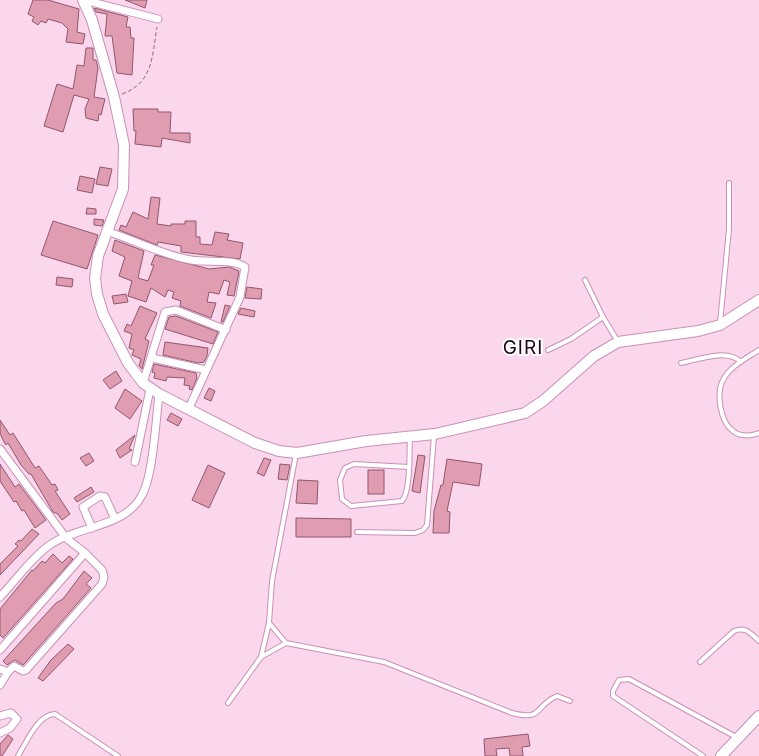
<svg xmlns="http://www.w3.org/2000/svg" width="759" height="756" font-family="Inter,sans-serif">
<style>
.building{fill:#e09db2;stroke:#91566a}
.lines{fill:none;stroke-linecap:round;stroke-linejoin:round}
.service-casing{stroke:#c891b6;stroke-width:6}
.minor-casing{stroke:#c891b6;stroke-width:9}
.secondary-casing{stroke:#c891b6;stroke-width:12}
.path{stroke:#866a7d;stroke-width:1;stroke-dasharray:4 2.5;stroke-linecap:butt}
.service{stroke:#fff;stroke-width:4}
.minor{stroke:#fff;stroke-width:7}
.secondary{stroke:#fff;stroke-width:10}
.labels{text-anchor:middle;stroke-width:4;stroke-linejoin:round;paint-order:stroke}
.quarter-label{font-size:19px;letter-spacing:1px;fill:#1d0917;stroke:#fff}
</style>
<rect width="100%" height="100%" fill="#fbd7ee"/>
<g class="building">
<path d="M 33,0 L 48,0 L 79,9 L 77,32 L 85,34 L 83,44 L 66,42 L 68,29 L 62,23 L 48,19 L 46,23 L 41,21 L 38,25 L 32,21 L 34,17 L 28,14 Z"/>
<path d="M 125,0 L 147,0 L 145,8 Z"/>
<path d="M 94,8 L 128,17 L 126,27 L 130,27 L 131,38 L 134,38 L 132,75 L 117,73 L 112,36 L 105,36 L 107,14 L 96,12 Z"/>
<path d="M 86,48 L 93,48 L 93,60 L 96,60 L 98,68 L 94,97 L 105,99 L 101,115 L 99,114 L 98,121 L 86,118 L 85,109 L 89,99 L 74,95 L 63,132 L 44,126 L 57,84 L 73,89 L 77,65 L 84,66 Z"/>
<path d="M 133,109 L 158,109 L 158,112 L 171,112 L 170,133 L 190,133 L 190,143 L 162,138 L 161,147 L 135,144 L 136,131 L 134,131 Z"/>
<path d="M 100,167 L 112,169 L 108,186 L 96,184 Z"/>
<path d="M 80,176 L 95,179 L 92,193 L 77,190 Z"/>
<path d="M 151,197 L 160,198 L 157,224 L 171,226 L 171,224 L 185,224 L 185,221 L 196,221 L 196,237 L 200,237 L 200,244 L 212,245 L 215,232 L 229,234 L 227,240 L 243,243 L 240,259 L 181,252 L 181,246 L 158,242 L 157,245 L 119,230 L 121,225 L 126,227 L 133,212 L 148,219 Z"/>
<path d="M 87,208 L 96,209 L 96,214 L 86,214 Z"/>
<path d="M 94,219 L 104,220 L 102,226 L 94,225 Z"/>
<path d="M 53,221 L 98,235 L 87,269 L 41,255 Z"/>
<path d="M 115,240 L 144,251 L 138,278 L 148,281 L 154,265 L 151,265 L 155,255 L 209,269 L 229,267 L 239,271 L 234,296 L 227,295 L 230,282 L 224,280 L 219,294 L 209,292 L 207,302 L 216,303 L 211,318 L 180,306 L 181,301 L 172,298 L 174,292 L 168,290 L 165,297 L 151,288 L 146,302 L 128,296 L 132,281 L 119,276 L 125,257 L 112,251 Z"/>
<path d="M 57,277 L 73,279 L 72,287 L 56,285 Z"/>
<path d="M 247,287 L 262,289 L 261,299 L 245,298 Z"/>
<path d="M 126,294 L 128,302 L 114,304 L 112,296 Z"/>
<path d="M 225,305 L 230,306 L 223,322 L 221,322 Z"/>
<path d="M 140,306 L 157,313 L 145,339 L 149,341 L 142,369 L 139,366 L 141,359 L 132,355 L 134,350 L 129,348 L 132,334 L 124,331 L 127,324 L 131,326 Z"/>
<path d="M 241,308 L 255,311 L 254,317 L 238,314 Z"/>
<path d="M 176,316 L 218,332 L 213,344 L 165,329 L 169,317 Z"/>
<path d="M 165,342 L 208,348 L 207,356 L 204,362 L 198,363 L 163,355 Z"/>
<path d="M 154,364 L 196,373 L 197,378 L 192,390 L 189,389 L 190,386 L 184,385 L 185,378 L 167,377 L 166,381 L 154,378 L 155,373 L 152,372 Z"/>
<path d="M 116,371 L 122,381 L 110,389 L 103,380 Z"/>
<path d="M 209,388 L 215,391 L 211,401 L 204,398 Z"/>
<path d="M 125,389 L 142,401 L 130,419 L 115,408 Z"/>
<path d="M 171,413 L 182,419 L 178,426 L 167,420 Z"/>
<path d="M 0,420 L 10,435 L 13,433 L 35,468 L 39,466 L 52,485 L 55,484 L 58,490 L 55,491 L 70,514 L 62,520 L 58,514 L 53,512 L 31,474 L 29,474 L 21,465 L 8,443 L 6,445 L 3,440 L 0,433 Z"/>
<path d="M 135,435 L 129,449 L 132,450 L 120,458 L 116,450 Z"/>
<path d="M 89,453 L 94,461 L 86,466 L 80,458 Z"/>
<path d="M 418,455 L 425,456 L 420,493 L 412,491 Z"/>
<path d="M 264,458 L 271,460 L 264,476 L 257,473 Z"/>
<path d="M 447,459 L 482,464 L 479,486 L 453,482 L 447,511 L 450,512 L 449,533 L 433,533 L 434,511 L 441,485 L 443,485 Z"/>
<path d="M 0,464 L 15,487 L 19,484 L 46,520 L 35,528 L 24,510 L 22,511 L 16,501 L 14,502 L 0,481 Z"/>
<path d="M 280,464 L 290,465 L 287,480 L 278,479 Z"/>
<path d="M 208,465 L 225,473 L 209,508 L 192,500 Z"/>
<rect x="368" y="470" width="16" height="24"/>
<path d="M 298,480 L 318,481 L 317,504 L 296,503 Z"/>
<path d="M 91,487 L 94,492 L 77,502 L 74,498 Z"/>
<path d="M 296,518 L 351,519 L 351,537 L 296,537 Z"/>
<path d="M 32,529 L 39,534 L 0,575 L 0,564 L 18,546 L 15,544 L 19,540 L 21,541 Z"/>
<path d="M 53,554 L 62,563 L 69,556 L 73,559 L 3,638 L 0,635 L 0,609 L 32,570 L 33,571 L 42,561 L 45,563 Z"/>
<path d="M 84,571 L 92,578 L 86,584 L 91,588 L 23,665 L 15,660 L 7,665 L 3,661 L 56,603 L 63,599 Z"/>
<path d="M 68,644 L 74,649 L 43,681 L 38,678 L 51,660 Z"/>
<path d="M 528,734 L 530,746 L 522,747 L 523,756 L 510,756 L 509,748 L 496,749 L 497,756 L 485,756 L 484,739 Z"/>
<path d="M 8,735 L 13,739 L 2,756 L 0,756 L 0,744 Z"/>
</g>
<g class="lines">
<defs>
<g id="service">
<path d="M 585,280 L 603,317 L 617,340"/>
<path d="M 720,323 L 729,229 L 729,183"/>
<path d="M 548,350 L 571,339 L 603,317"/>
<path d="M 759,350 C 747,358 730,366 723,380 C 716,393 720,422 733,431 C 740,437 751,436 759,433"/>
<path d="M 681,363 C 697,360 727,348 741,362"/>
<path d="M 409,467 L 354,464 L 345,468 L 340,480 L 342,499 L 351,506 L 402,501 C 411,490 409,453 410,437"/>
<path d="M 357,532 L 415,533 L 423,530 L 427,525 L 434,436"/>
<path d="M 269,623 L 286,643 L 384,662 L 512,713 C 544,721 534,706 557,696 L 570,701"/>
<path d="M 261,657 L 286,643"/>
<path d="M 700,662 L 734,631 C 746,626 751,634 759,641"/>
<path d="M 228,703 L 261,657 L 269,623 L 272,581 L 296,454"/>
<path d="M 18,756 C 26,743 38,714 55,714 L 118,756"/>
<path d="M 703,756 L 613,696 L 613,691 L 619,680 L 629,679 L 738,738"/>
</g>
<g id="minor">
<path d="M 84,0 L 158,19"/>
<path d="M 106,231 C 135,240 162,255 191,260 C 207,263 232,258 245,267 L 240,297 L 189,408"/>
<path d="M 152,358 L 206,370"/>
<path d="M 143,383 L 165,312 L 176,310 L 226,330"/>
<path d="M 0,449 L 66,538 L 85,553 L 102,570 L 104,577 L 102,584 L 26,670 L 23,671 L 14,666 L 8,672 L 0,669"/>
<path d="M 135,462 L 150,389"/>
<path d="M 92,528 L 83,507 L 100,496 L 105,497 L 115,519"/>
<path d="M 0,597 C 15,581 30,560 47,547 C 75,525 125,529 142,495 C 153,476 156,419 159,394"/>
<path d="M 0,650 L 85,553"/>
<path d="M 0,685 L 8,672"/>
<path d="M 0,716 L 11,713 L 17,719 L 10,728 L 0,733"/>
</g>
<g id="secondary">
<path d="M 83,0 L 92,20 L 114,97 L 124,145 L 123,189 L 98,256 L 95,278 L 97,294 L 103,314 L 128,363 L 143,383 L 159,394 L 255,443 L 279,451 L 297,453 L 366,441 L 435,434 L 525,413 L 543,401 L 594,356 L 618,342 L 698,331 L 720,325 L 759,300"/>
<path d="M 721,756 L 759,716"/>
</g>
</defs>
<use href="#service" class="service-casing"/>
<use href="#minor" class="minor-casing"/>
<use href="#secondary" class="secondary-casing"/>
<path class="path" d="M 122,94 C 153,83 152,57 157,27"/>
<use href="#service" class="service"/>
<use href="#minor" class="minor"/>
<use href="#secondary" class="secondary"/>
</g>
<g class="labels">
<g class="quarter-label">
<text x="523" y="354">GIRI</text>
</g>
</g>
</svg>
